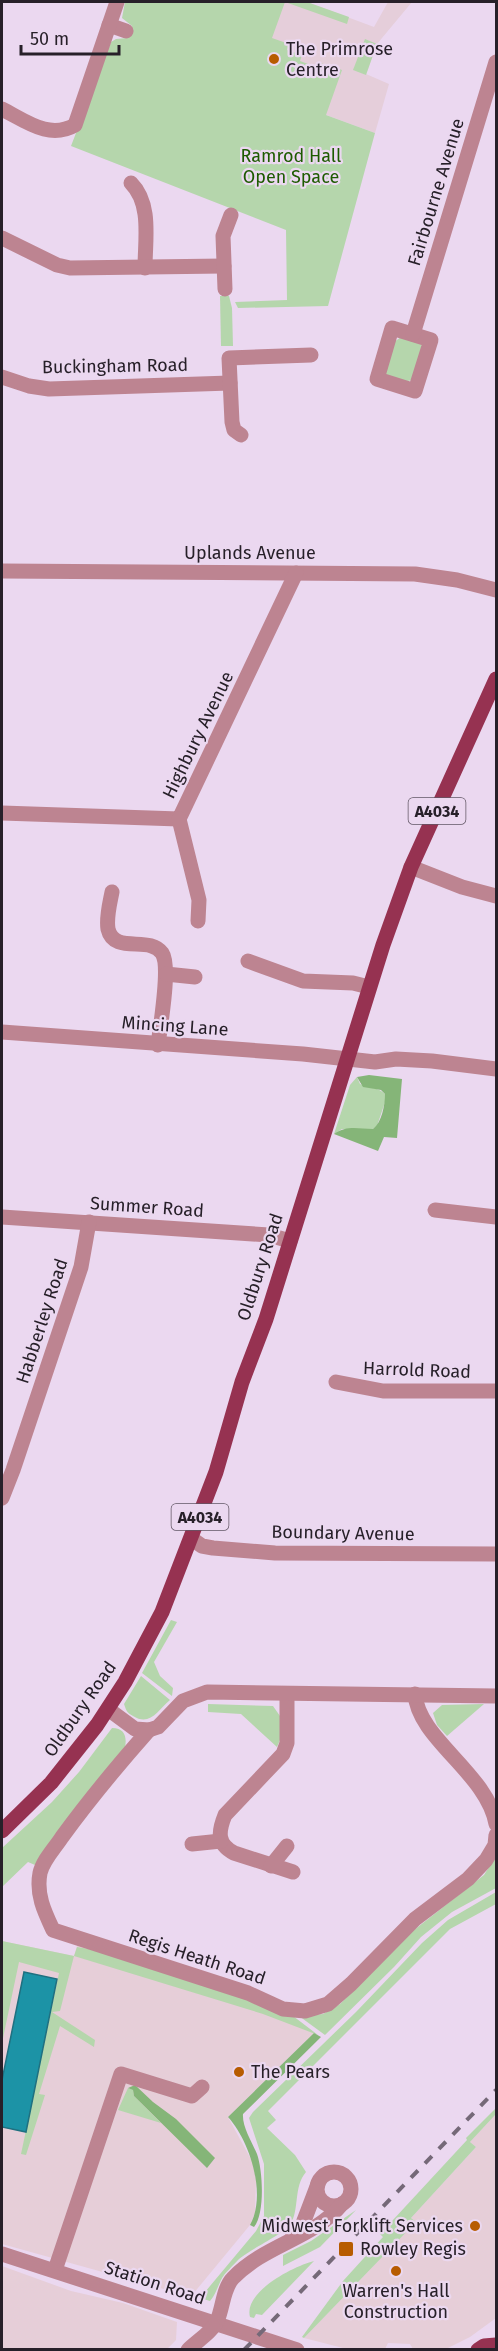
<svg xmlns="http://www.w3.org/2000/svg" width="498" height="2351" font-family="'Fira Sans',sans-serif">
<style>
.industrial{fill:#e6ced8}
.education{fill:#e5ceda}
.green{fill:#b5d6ac}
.forest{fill:#85b578}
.water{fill:#1c93a6;stroke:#1f7080;stroke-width:1.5}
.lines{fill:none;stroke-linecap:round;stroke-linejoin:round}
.minor{stroke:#bd8491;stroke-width:15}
.major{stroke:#963251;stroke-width:15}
.rail{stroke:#756978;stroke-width:4;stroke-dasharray:10 10;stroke-linecap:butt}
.poi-dot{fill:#b75c01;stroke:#ebd8f0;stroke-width:2}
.labels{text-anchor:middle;stroke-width:4.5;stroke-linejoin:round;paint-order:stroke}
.shield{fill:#ebd8f0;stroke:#625765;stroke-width:1.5}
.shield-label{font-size:16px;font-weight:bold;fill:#272029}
.poi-label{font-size:18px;fill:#272029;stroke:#ebd8f0;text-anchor:start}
.park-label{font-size:18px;fill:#1d5b00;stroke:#ebd8f0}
.street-label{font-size:18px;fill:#272029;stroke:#ebd8f0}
</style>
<rect width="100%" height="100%" fill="#ebd8f0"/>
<g class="industrial">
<path d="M 79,1939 L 293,2016 L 314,2033 L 228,2117 L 253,2163 L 256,2180 L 255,2213 L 250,2225 L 193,2294 L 178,2293 L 2,2244 L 2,1941 L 74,1956 Z"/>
<path d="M 496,2114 L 496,2318 L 470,2337 L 446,2349 L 413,2349 L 410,2344 L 388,2343 L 385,2349 L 347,2349 L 304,2338 L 416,2222 L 411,2218 L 476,2147 L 470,2142 Z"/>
<path d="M 2,2266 L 71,2291 L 123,2303 L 177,2322 L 176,2340 L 167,2349 L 2,2349 Z"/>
</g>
<path class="education" d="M 139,2 L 307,2 L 374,27 L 388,2 L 412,2 L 377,44 L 366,74 L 389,84 L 375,133 L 131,43 Z"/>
<g class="green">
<path d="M 125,2 L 307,2 L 349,17 L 347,24 L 285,2 L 272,38 L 289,44 L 287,50 L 302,55 L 300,61 L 311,65 L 310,70 L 316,72 L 320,63 L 342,70 L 326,115 L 375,133 L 328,306 L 238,308 L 235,302 L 287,300 L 286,230 L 71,146 L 111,42 L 116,39 L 127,38 L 132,26 L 122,18 Z"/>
<path d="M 365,39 L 377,44 L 366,75 L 353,70 Z"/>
<path d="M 220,296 L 229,296 L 232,308 L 233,346 L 221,346 Z"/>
<path d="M 404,335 L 421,344 L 423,348 L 412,380 C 404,383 391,380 385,373 L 394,342 Z"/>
<path d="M 357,1077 L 360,1084 C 368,1088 378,1087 385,1094 L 385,1102 L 377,1126 L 373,1129 L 342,1129 L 334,1134 L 350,1085 Z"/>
<path d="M 171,1620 L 177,1622 L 154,1662 L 160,1676 L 173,1688 L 172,1696 L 142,1673 Z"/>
<path d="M 141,1676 L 170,1700 C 158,1710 150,1727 133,1716 C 127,1713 126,1710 124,1704 Z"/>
<path d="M 208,1704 L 273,1706 L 280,1716 L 280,1740 L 277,1747 L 241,1714 L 208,1712 Z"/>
<path d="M 484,1704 L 447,1736 L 437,1725 L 433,1713 L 442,1705 Z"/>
<path d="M 112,1728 C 125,1728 127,1737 125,1748 L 35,1865 L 28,1862 L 2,1887 L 2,1848 L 52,1802 L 79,1772 Z"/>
<path d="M 496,1856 L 496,1888 L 452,1912 L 421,1937 L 394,1967 L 325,2035 L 299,2016 L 323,2014 L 340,2004 L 409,1934 L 484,1875 Z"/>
<path d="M 496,1892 L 496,1904 L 450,1929 L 268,2111 L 276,2120 L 267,2128 L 295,2155 L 306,2172 C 293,2187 300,2210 290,2225 C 283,2234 251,2249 239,2259 C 233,2266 225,2272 221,2280 C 217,2288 216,2294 210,2301 L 200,2298 L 256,2231 L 264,2216 L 264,2164 L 249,2118 L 253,2112 L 356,2012 L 422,1943 L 448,1920 Z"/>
<path d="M 2,1941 L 74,1956 L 77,1947 L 89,1949 L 248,1997 L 293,2016 L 318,2035 L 263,2014 L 74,1956 L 60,2011 L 52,2012 L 95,2040 L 94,2047 L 60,2026 L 39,2094 L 45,2095 L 26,2155 L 21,2154 L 59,1973 L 19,1962 L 2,2043 Z"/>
<path d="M 128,2088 L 133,2090 L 134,2096 L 161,2123 L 118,2110 Z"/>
<path d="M 496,2108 L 496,2114 L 470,2142 L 476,2147 L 411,2218 L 416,2222 L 304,2338 L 302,2337 L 343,2281 L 383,2237 L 380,2234 L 467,2140 L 466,2138 Z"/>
<path d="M 356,2210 L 320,2247 L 283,2266 L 283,2255 L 311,2241 Z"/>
<path d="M 314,2261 L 262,2315 L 256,2314 L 254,2318 L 250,2317 C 243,2292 294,2266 314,2261 Z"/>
</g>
<g class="forest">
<path d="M 369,1075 L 402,1079 L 397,1138 L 384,1137 L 378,1151 L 334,1134 C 347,1125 358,1129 373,1129 C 382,1122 385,1105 385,1094 L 381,1090 L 363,1087 L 357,1077 Z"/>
<path d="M 314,2033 L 321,2037 L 243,2114 C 242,2127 252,2142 257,2154 C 263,2171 265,2214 254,2227 L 250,2225 C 267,2195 250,2141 228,2117 Z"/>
<path d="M 135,2085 L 153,2102 L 176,2119 L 215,2158 L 207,2168 L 134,2096 L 133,2090 L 128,2088 Z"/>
</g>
<path class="water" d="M 24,1972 L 57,1979 L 26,2132 L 2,2127 L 2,2080 Z"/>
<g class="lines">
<g class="minor">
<path d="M 109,25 L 126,31"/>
<path d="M 2,109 C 26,121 49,140 75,125 L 117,2"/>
<path d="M 131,183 C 152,204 145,240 145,268"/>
<path d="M 2,238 L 57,265 L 70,268 L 224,266"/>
<path d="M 225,289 L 223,236 L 231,215"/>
<path d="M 392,328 L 431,340 L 415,391 L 377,379 Z"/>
<path d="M 413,334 L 496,62"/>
<path d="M 2,377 L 29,386 L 49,389 L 230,383"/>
<path d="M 241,435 L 234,430 L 232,422 L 229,358 L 311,355"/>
<path d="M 2,571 L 415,574 L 457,580 L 496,590"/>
<path d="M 2,813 L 179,819 L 296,573"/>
<path d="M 179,819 L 199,900 L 198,921"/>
<path d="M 411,867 L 462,887 L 496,896"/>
<path d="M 112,892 C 110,903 106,917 108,929 C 114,955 150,935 162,953 C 171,966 160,1027 158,1045"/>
<path d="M 248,961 L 303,981 L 353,983 L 369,987"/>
<path d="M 166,974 L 195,977"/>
<path d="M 2,1032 L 303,1054 L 375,1062 L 396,1059 L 432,1061 L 496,1069"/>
<path d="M 435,1210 L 496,1217"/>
<path d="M 2,1217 L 269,1235 L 290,1241"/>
<path d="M 336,1382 L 383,1391 L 496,1391"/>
<path d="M 2,1498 L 13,1470 L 81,1267 L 89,1222"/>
<path d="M 192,1539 L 202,1546 L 213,1548 L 275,1553 L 496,1554"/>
<path d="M 287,1694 L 287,1743 L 283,1754 L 225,1815 C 218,1832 217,1844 234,1853 L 293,1872"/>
<path d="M 415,1694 C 418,1739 487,1773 496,1824"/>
<path d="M 108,1709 L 135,1729 L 149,1730 L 158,1727 L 183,1701 L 207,1692 L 496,1696"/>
<path d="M 149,1730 C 118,1765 89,1800 62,1837 C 55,1848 43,1860 40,1873 C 36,1894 44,1911 53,1930 L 248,1993 L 283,2009 L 305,2011 L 328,2004 L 351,1984 L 415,1919 L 468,1879 L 486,1860 L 495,1845 L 496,1835"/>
<path d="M 192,1844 L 221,1841"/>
<path d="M 271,1866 L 287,1846"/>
<circle cx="334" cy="2189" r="17"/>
<path d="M 292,2237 L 302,2226 L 318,2184"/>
<path d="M 2,2254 L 297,2350"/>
<path d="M 55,2270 L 121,2074 L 192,2096 L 202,2087"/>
<path d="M 188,2350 C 197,2341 212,2332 217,2321 C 223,2308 223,2288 233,2278 C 266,2244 313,2239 342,2204"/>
</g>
<g class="major">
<path d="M 2,1831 L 51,1783 L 97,1725 L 125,1682 L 162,1612 L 216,1472 L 242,1382 L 266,1319 L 383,945 L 411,867 L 496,679"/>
<path d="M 478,2350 L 484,2346 L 496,2345"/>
</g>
<path class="rail" d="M 244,2350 L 496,2090"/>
</g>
<g class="poi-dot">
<circle cx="274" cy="59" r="6"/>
<circle cx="239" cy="2072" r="6"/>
<circle cx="475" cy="2226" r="6"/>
<rect x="338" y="2241" width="16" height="16" rx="3"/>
<circle cx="396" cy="2271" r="6"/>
</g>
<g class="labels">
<g class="shield">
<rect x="408.5" y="798" width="57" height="26" rx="4.5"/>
<rect x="171.5" y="1504" width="57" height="26" rx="4.5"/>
</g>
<g class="shield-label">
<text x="437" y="817">A4034</text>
<text x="200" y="1523">A4034</text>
</g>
<g class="poi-label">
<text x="286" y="55">The Primrose<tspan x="286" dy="21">Centre</tspan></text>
<text x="251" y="2078">The Pears</text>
<text x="463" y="2232" text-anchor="end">Midwest Forklift Services</text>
<text x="360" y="2255">Rowley Regis</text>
<text x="396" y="2297" text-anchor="middle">Warren's Hall<tspan x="396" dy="21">Construction</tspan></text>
</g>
<g class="park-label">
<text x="291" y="162">Ramrod Hall<tspan x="291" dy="21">Open Space</tspan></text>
</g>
<g class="street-label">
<text transform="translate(436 192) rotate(-73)" y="6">Fairbourne Avenue</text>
<text transform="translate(115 366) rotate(-1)" y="6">Buckingham Road</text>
<text x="250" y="559">Uplands Avenue</text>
<text transform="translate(198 735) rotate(-64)" y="6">Highbury Avenue</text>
<text transform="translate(175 1026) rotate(4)" y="6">Mincing Lane</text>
<text transform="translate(147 1207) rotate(4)" y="6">Summer Road</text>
<text transform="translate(260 1267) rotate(-72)" y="6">Oldbury Road</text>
<text transform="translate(42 1321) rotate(-72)" y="6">Habberley Road</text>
<text transform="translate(417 1370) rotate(2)" y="6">Harrold Road</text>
<text transform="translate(343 1533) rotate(1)" y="6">Boundary Avenue</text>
<text transform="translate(80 1709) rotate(-55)" y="6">Oldbury Road</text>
<text transform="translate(197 1957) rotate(18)" y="6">Regis Heath Road</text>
<text transform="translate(155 2283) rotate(18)" y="6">Station Road</text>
</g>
</g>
<rect width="498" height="2351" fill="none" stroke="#272029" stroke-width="6"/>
<path d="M21 45v9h98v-9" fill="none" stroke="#272029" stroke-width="3"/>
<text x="30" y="45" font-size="18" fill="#272029" stroke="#ebd8f0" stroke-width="4.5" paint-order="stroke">50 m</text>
</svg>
